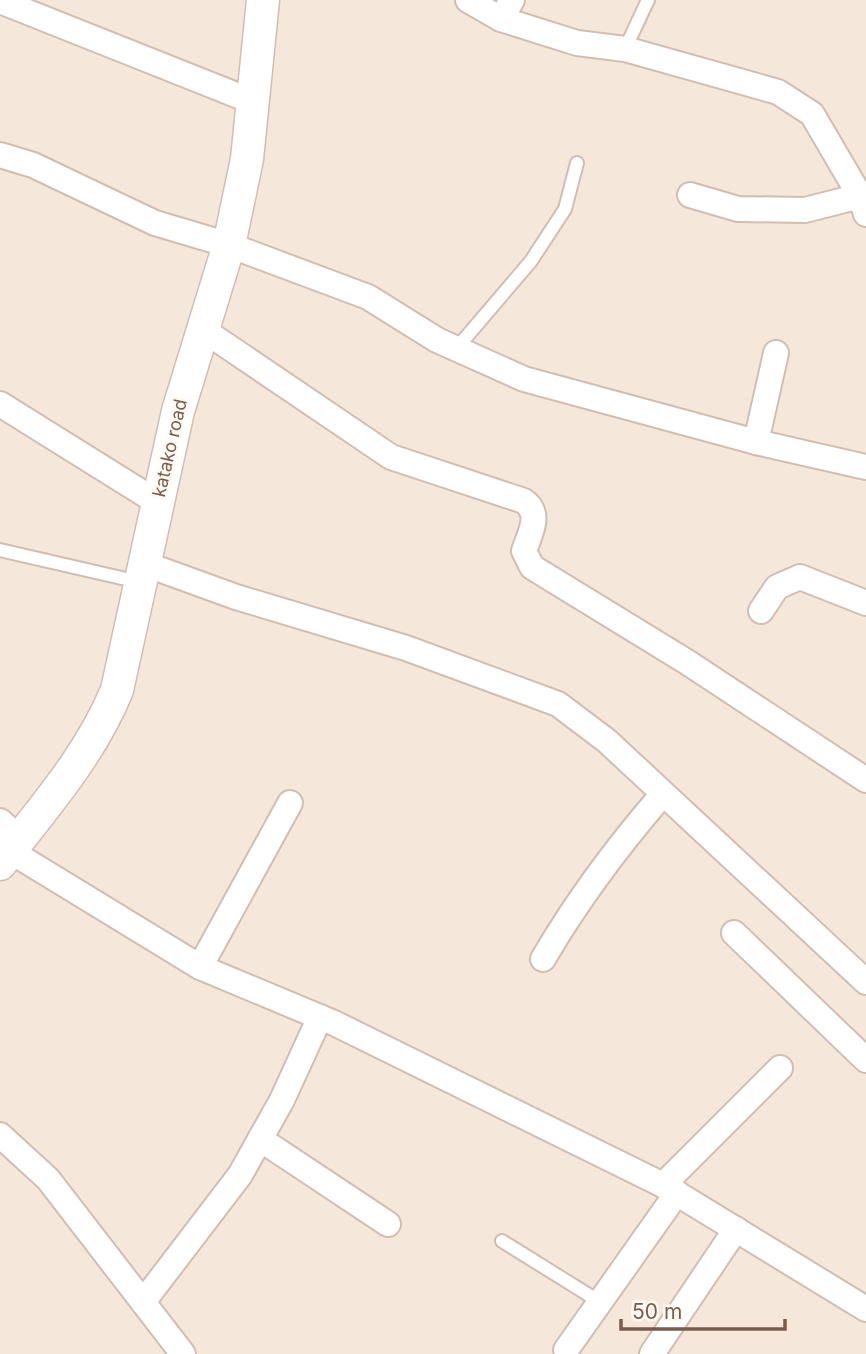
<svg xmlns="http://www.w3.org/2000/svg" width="866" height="1354" font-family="Inter,sans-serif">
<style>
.residential{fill:#f5e8da}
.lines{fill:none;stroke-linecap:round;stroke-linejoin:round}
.service-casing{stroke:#d1beb0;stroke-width:16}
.minor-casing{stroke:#d1beb0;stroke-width:28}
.tertiary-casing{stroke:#d1beb0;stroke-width:35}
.service{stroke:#fff;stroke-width:12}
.minor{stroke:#fff;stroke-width:24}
.tertiary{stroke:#fff;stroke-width:32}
.labels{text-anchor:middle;stroke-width:6;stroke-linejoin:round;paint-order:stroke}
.street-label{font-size:18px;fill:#7a5c4d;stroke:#fffaf3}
</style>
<rect width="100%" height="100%" fill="#fdf6ec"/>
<rect class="residential" x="0" y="0" width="866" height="1354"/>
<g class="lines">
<defs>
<g id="service">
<path d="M 625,49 L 648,0"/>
<path d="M 456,349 L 531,261 L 565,209 L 577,163"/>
<path d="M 0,550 L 139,582"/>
<path d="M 502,1241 L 600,1302"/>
</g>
<g id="minor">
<path d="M 468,0 L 501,19 L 577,43 L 625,49 L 778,92 L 812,114 L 860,196 L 866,214"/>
<path d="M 0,1 L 254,102"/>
<path d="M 501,19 L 512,0"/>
<path d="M 0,155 L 33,165 L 155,223 L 229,245 L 368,297 L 437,340 L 524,379 L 756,442 L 866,467"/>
<path d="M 690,195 L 738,209 L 805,210 L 860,196"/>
<path d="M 202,329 L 391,457 L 524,501 C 542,514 530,533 524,551 L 532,567 L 687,662 L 866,780"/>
<path d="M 0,404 L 157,502"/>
<path d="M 756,442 L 776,353"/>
<path d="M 145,564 L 236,597 L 406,648 L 558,704 L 607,741 L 866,982"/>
<path d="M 761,611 L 777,587 L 800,577 L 866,603"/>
<path d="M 0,821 L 20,839"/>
<path d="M 10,851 L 200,967 L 334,1023 L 663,1185 L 866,1309"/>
<path d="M 734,933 L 866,1060"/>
<path d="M 543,959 C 578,899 617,847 662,795"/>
<path d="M 200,967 L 290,803"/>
<path d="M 0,1135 L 48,1179 L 183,1354"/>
<path d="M 260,1139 L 388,1224"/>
<path d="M 663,1185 L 780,1068"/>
<path d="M 143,1302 L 240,1175 L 282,1100 L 320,1017"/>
<path d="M 566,1350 L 677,1193"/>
<path d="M 652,1354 L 736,1229"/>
</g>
<path id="tertiary" d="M 0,864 C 43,808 90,756 117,690 L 178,411 L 229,245 L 247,159 L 263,0"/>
</defs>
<use href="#service" class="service-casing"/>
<use href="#minor" class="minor-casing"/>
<use href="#tertiary" class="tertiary-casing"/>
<use href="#service" class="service"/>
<use href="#minor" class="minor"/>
<use href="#tertiary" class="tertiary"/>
</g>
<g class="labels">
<g class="street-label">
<text transform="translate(170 448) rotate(-77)" y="6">katako road</text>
</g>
</g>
<path d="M621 1319v10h164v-10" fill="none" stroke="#7a5c4d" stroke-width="3.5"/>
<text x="632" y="1319" font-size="21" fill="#7a5c4d" stroke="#fffaf3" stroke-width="5" paint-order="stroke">50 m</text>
</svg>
